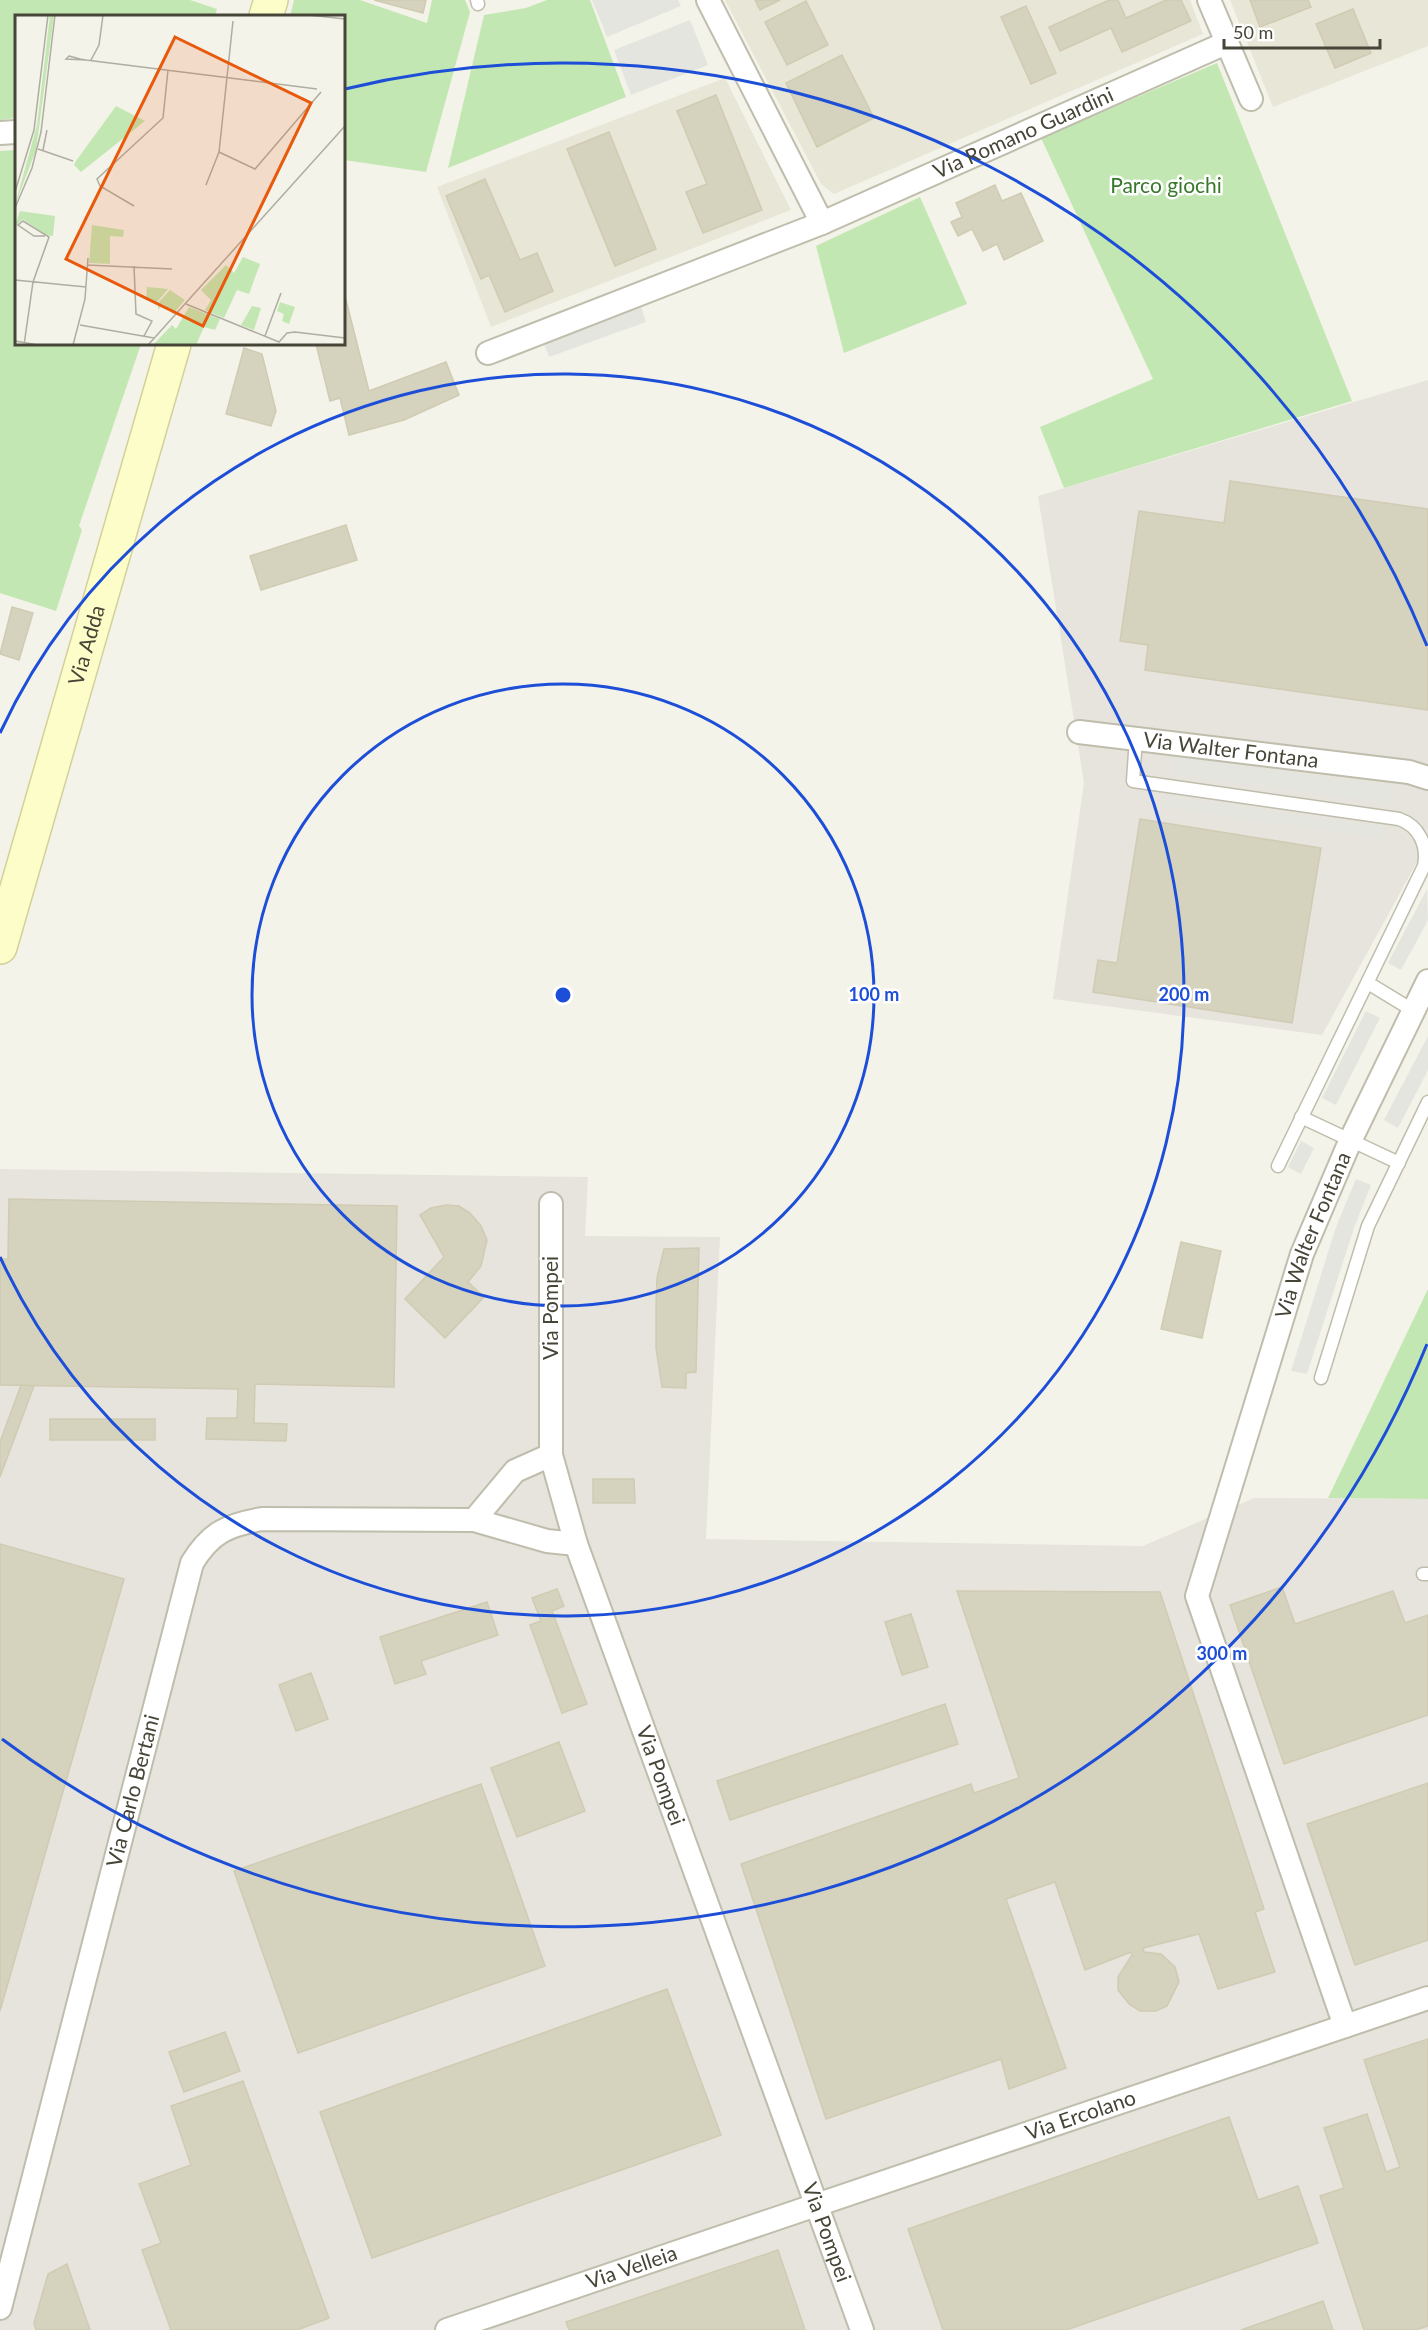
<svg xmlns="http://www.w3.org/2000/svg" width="1428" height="2330" font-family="Lato,sans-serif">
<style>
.residential{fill:#e8e6d7}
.industrial{fill:#e6e4dd}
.green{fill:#c3e7b2}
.parking{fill:#e5e5e0}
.building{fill:#d5d2be;stroke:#d0cbb2;stroke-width:1.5}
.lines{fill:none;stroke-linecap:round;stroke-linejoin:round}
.lane-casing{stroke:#bfbdab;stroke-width:15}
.street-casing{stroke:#bfbdab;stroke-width:26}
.secondary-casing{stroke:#d3d199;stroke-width:36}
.lane{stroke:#fff;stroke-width:12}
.street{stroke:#fff;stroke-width:22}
.secondary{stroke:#fdfdc9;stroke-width:33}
.ring{fill:none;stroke:#1d4ed8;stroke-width:3}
.labels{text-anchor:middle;stroke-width:5;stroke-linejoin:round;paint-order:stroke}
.street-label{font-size:21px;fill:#474537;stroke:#fff}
.park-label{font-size:21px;fill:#37782b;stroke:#fff}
.inset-road{fill:none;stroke:#afada2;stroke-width:1.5}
.view{fill:#e8590c;fill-opacity:0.15;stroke:#e8590c;stroke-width:3}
.inset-edge{fill:none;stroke:#474537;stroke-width:3}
.centre{fill:#1d4ed8;stroke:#fff;stroke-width:3}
.ring-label{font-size:18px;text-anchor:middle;font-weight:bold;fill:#1d4ed8;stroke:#fff;stroke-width:5;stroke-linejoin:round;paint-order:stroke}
</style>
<rect width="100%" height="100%" fill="#f4f3e9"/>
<g class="residential">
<path d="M 725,0 L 1190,0 L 1203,34 L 834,194 L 821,184 Z"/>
<path d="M 1230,0 L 1428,0 L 1428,46 L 1273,107 Z"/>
<path d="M 725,78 L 791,210 L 491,327 L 437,187 Z"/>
</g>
<g class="industrial">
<path d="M 1428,380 L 1428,842 L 1322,1035 L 1053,999 L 1084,783 L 1038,496 Z"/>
<path d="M 0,1169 L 588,1177 L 585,1236 L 720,1237 L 706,1539 L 1143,1546 L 1254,1498 L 1428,1499 L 1428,2330 L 0,2330 Z"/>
</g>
<g class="green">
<path d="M 0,0 L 190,0 L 217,9 L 215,16 L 16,16 L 16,118 L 0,120 Z"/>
<path d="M 294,0 L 360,0 L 427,23 L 432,0 L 465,0 L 470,12 L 426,172 L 344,160 L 344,16 L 290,16 Z"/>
<path d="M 547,0 L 590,0 L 626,97 L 448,168 L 484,15 L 526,8 Z"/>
<path d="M 1217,63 L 1352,401 L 1064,488 L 1040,427 L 1153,379 L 1041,138 Z"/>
<path d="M 16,150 L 16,344 L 141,344 L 79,526 L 82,530 L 56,611 L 0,593 L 0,151 Z"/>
<path d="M 920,197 L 967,304 L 844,353 L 816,246 Z"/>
<path d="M 1428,1289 L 1428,1499 L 1328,1498 Z"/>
</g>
<g class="parking">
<path d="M 592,0 L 678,0 L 681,6 L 607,37 Z"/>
<path d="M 690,20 L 708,65 L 631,95 L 614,50 Z"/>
<path d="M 641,307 L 646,322 L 549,357 L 544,343 Z"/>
<path d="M 1174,756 L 1396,787 L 1394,804 L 1171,773 Z"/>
<path d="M 1163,797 L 1386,827 L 1384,838 L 1161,807 Z"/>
<path d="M 1427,889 L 1428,920 L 1401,970 L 1388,963 Z"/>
<path d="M 1366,1011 L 1380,1018 L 1336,1105 L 1322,1098 Z"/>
<path d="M 1428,1036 L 1428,1070 L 1398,1128 L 1384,1120 Z"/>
<path d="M 1301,1141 L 1314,1148 L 1301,1174 L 1288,1167 Z"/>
<path d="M 1356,1179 L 1371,1185 L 1354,1228 L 1307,1374 L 1291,1371 L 1336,1227 Z"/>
</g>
<g class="building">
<path d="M 374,0 L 426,0 L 423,13 Z"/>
<path d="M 755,0 L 780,0 L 760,10 Z"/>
<path d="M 1109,0 L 1118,0 L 1126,18 L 1166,0 L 1181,0 L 1191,21 L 1122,52 L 1111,28 L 1060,51 L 1049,27 Z"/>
<path d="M 1250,0 L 1308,0 L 1311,7 L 1260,27 Z"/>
<path d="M 806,1 L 828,45 L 787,65 L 765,22 Z"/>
<path d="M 1026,6 L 1056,73 L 1031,84 L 1001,17 Z"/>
<path d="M 1353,9 L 1371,53 L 1335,68 L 1316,24 Z"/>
<path d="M 842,55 L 874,118 L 817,147 L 786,83 Z"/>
<path d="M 716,95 L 762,210 L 703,233 L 686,192 L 707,184 L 677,111 Z"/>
<path d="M 609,132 L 656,249 L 615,266 L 567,149 Z"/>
<path d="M 485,179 L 520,260 L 537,253 L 553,291 L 505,312 L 489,275 L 481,279 L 446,196 Z"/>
<path d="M 995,185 L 1002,201 L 1021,193 L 1043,241 L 1004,260 L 997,244 L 983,251 L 972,229 L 958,236 L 951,222 L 962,217 L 956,203 Z"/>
<path d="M 344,292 L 369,391 L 446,362 L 459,395 L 404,420 L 349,435 L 340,398 L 330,401 L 316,344 L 344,344 Z"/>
<path d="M 244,348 L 262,354 L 276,411 L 271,426 L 226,414 Z"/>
<path d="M 1230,481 L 1428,509 L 1428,710 L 1145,670 L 1148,645 L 1120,641 L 1139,511 L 1224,523 Z"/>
<path d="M 346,525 L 357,560 L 261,590 L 250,556 Z"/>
<path d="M 12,607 L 33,613 L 19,660 L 0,654 Z"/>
<path d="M 1140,819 L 1321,848 L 1292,1023 L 1093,992 L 1098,960 L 1117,963 Z"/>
<path d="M 9,1199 L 397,1206 L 394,1387 L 255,1384 L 254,1423 L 287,1424 L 286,1441 L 206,1439 L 207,1418 L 237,1418 L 238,1389 L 0,1385 L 0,1259 L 8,1259 Z"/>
<path d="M 446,1205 L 459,1206 L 470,1213 L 481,1226 L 487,1240 L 481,1266 L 468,1282 L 484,1297 L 445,1338 L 405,1299 L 444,1257 L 420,1215 L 431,1208 Z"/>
<path d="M 1181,1242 L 1221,1251 L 1202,1338 L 1161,1329 Z"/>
<path d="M 699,1248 L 696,1372 L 686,1373 L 686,1388 L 662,1387 L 656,1348 L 656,1307 L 657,1278 L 664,1249 Z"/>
<path d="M 21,1385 L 34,1386 L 0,1477 L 0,1442 Z"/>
<rect x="50" y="1419" width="105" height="21"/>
<path d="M 593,1479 L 634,1479 L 635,1503 L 593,1503 Z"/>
<path d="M 0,1544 L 124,1579 L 0,2011 Z"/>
<path d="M 1282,1587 L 1295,1624 L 1393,1591 L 1405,1623 L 1428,1615 L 1428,1715 L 1284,1764 L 1230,1605 Z"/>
<path d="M 557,1589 L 564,1606 L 552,1611 L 587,1704 L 562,1713 L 530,1625 L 541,1621 L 532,1598 Z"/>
<path d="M 957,1591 L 1160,1592 L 1264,1909 L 1255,1912 L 1275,1972 L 1218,1989 L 1199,1934 L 1143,1948 L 1144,1952 L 1161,1954 L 1175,1967 L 1179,1982 L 1167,2006 L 1156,2011 L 1140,2011 L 1129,2004 L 1118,1990 L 1118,1977 L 1132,1955 L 1131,1952 L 1085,1970 L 1055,1882 L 1006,1899 L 1066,2068 L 1009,2089 L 1001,2059 L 826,2119 L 741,1864 L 971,1784 L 974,1793 L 1019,1778 Z"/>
<path d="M 487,1602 L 498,1635 L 421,1661 L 426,1674 L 395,1684 L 380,1637 Z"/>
<path d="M 911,1614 L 928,1667 L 902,1675 L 885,1622 Z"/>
<path d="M 311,1673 L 328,1719 L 296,1731 L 279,1685 Z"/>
<path d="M 945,1704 L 958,1744 L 730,1820 L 717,1781 Z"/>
<path d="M 559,1742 L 585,1811 L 517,1837 L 491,1768 Z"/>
<path d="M 1428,1783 L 1428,1940 L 1355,1965 L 1307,1824 Z"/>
<path d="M 481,1784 L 545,1966 L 298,2053 L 234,1871 Z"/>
<path d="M 667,1989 L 721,2135 L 372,2258 L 320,2112 Z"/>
<path d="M 225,2032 L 240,2071 L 184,2092 L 169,2052 Z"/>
<path d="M 1428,2039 L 1428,2326 L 1415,2330 L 1364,2330 L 1320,2196 L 1344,2188 L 1324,2128 L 1367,2114 L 1386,2172 L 1400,2167 L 1364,2060 Z"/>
<path d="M 243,2081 L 329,2318 L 297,2330 L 171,2330 L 142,2250 L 161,2243 L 139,2184 L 191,2165 L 171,2106 Z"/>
<path d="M 1229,2117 L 1258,2200 L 1298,2186 L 1318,2243 L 1066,2330 L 943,2330 L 908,2229 Z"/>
<path d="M 778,2250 L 805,2330 L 569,2330 L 566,2322 Z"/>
<path d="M 67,2264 L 90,2330 L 36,2330 L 34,2323 L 48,2274 Z"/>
<path d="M 1323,2301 L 1333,2330 L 1241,2330 Z"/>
</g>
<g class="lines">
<defs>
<g id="lane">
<path d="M 477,0 L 478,4"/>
<path d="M 1136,738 L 1133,781 L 1399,819 C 1419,826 1428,845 1424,866 L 1278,1166"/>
<path d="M 1368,983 L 1414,1011"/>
<path d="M 1301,1117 L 1399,1163"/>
<path d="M 1321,1378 L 1368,1226 L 1428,1102"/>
<path d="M 1423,1574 L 1428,1574"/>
</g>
<g id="street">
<path d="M 708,0 L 822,223"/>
<path d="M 1209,0 L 1251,99"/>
<path d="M 0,133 L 16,132"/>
<path id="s1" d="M 488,353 L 822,223 L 1226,43"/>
<path id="s2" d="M 1079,732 L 1409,772 L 1428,778"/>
<path id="s3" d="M 551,1204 L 551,1455 L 576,1544 L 862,2330"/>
<path d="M 474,1520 L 515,1471 L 551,1455"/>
<path id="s4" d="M 1345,2026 L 1197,1596 L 1302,1254 L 1351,1139 L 1428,981"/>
<path id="s5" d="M 0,2308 L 192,1563 C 211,1532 228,1525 262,1519 L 474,1520 L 547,1541 L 576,1544"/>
<path id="s6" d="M 447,2330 L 1428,1998"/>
</g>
<g id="secondary">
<path d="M 266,16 L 271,0"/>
<path id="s7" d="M 0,947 L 174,344"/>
</g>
</defs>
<use href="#lane" class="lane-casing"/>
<use href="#street" class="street-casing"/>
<use href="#secondary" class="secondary-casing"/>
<use href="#lane" class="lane"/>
<use href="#street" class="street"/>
<use href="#secondary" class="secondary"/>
</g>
<g class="ring">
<circle cx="563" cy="995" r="311"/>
<path d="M0 733A621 621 0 1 1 0 1257"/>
<path d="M1427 1344A932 932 0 0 1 2 1739M345 89A932 932 0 0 1 1427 646"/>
</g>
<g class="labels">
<g class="street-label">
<text dy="7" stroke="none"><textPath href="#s1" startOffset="579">Via Romano Guardini</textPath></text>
<text dy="7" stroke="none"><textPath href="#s7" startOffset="314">Via Adda</textPath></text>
<text dy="7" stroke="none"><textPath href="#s2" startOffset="153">Via Walter Fontana</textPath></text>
<text dy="7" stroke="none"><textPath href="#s4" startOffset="834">Via Walter Fontana</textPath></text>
<text transform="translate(551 1308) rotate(-90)" y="7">Via Pompei</text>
<text dy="7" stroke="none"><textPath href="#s3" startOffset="590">Via Pompei</textPath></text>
<text dy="7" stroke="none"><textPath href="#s5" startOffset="534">Via Carlo Bertani</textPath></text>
<text dy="7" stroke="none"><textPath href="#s6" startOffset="669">Via Ercolano</textPath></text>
<text dy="7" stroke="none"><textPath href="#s3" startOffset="1076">Via Pompei</textPath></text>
<text dy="7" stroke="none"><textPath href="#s6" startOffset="195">Via Velleia</textPath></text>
</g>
<g class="park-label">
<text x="1166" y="193">Parco giochi</text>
</g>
</g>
<g transform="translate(15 15)">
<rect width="330" height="330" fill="#f4f3e9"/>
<path d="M 35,0 L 39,0 L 21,135 L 0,190 L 22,110 ZM 101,91 L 130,106 L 66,157 L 59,150 L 61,146 ZM 5,196 L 40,201 L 38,221 L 30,220 L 8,204 L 0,211 ZM 77,210 L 109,215 L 108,222 L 95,221 L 95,249 L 74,248 ZM 228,242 L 245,249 L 234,279 L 222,275 L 209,303 L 190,295 L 196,285 L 186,275 L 211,250 L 219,258 ZM 132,272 L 153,274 L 142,287 L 131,285 ZM 155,275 L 170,285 L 158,299 L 148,289 L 143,295 L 143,288 ZM 265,287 L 280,292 L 274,309 L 267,306 L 269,299 L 262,296 ZM 237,291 L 246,293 L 239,315 L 226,310 ZM 174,292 L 205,304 L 200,315 L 189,312 L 181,330 L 138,330 L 157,310 L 161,314 Z" fill="#c3e7b2"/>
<path class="inset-road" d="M 294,0 L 330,4M 54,41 L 65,44 L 71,45 L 51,44 ZM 71,45 L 302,74M 76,45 L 84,30 L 88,0M 23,134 L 58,146M 28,135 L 32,115M 204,137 L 240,154 L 306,77M 191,170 L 204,137 L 218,6M 0,177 L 19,115 L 33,0M 119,191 L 85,171 L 82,164 L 148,103 L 153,55M 0,193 L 17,153 L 26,117 L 40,0M 72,250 L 157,254M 119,251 L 121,299 L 137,306 L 129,321M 0,265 L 71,272M 171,289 L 264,327 L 272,318 L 280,317 L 330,323M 65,310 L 139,323M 250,321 L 266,278M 0,326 L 23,330M 9,330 L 18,267 L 34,222 L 8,206 L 3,210 L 19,221 L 30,221M 58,330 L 70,284 L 73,243M 133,330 L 330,111"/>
<path class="view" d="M 160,22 L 296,88 L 188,311 L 51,244 Z"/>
<rect width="330" height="330" class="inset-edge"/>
</g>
<circle cx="563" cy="995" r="9" class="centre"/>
<g class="ring-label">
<text x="874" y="1001">100 m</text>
<text x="1184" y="1001">200 m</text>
<text x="1222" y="1660">300 m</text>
</g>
<path d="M1224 39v9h156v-9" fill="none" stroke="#474537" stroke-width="3"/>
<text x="1233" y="39" font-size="18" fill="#474537" stroke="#ffffff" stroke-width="4.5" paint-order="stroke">50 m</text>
</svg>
